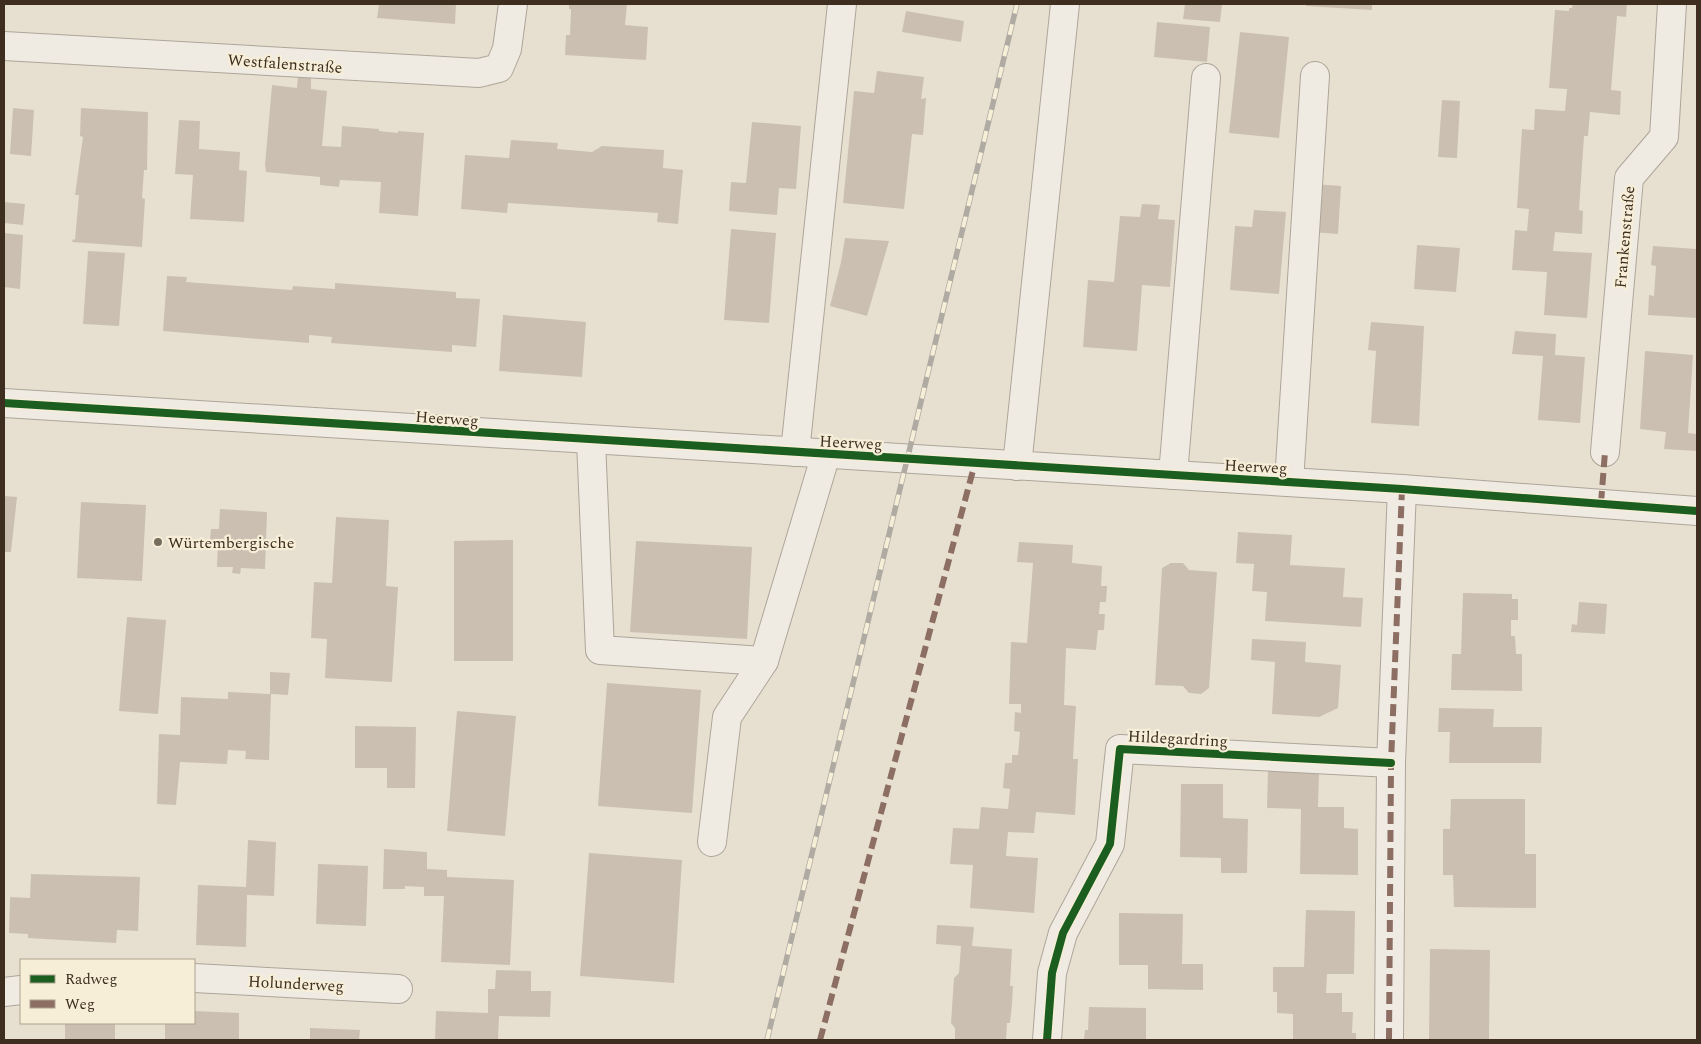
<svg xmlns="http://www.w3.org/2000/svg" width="1701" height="1044" font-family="Spectral,serif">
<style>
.building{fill:#cbbfb2}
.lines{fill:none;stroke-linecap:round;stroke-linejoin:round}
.minor-casing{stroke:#ada599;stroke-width:30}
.minor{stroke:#efebe3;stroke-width:28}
.rail-casing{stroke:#afaaa2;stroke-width:5.5}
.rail{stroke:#f7eed8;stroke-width:4;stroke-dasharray:11;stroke-linecap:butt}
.quiet{stroke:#8d6e63;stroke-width:6;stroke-dasharray:12 6;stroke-linecap:butt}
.cycleway-casing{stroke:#f7eed8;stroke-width:11}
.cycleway{stroke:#1b5e20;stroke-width:8}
.poi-dot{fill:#786c5e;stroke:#f7eed8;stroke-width:2}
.labels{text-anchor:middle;stroke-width:4.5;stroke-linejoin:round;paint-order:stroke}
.street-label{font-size:16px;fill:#3d2e20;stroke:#f7eed8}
.poi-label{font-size:16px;fill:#3d2e20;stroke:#f7eed8;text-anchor:start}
</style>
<rect width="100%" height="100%" fill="#e7e0d1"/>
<g class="building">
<path d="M 379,4 L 456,4 L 455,24 L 377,18 Z"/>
<path d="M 569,4 L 627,4 L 625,25 L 648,27 L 646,60 L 565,55 L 566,35 L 570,35 L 571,9 L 569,9 Z"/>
<path d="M 1185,4 L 1222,4 L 1220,22 L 1183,19 Z"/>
<path d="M 1306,4 L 1372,4 L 1372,10 L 1306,6 Z"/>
<path d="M 1573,4 L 1627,4 L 1626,17 L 1617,16 L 1611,90 L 1621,91 L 1620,115 L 1590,112 L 1588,136 L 1584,136 L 1579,210 L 1583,211 L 1582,234 L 1555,232 L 1553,251 L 1592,253 L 1587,318 L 1544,315 L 1547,272 L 1512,270 L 1515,230 L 1527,231 L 1529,209 L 1517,208 L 1522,129 L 1534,130 L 1535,109 L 1565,111 L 1567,89 L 1549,88 L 1555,10 L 1569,11 L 1569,8 L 1572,8 Z"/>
<path d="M 906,11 L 964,21 L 961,42 L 902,32 Z"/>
<path d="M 1157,22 L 1210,27 L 1207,62 L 1154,57 Z"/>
<path d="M 1240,32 L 1289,37 L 1279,138 L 1229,133 Z"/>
<path d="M 877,71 L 924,77 L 921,99 L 926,98 L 923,135 L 912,134 L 904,209 L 843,203 L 854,91 L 874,93 Z"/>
<path d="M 298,77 L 311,78 L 311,89 L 327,91 L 322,146 L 341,147 L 342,126 L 379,129 L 379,131 L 398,133 L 398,131 L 424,133 L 418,216 L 379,213 L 381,182 L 340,180 L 339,187 L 320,185 L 320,177 L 266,172 L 265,165 L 272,85 L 297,88 Z"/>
<path d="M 1442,100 L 1460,101 L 1457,158 L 1438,157 Z"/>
<path d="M 13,108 L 34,110 L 31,156 L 10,154 Z"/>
<path d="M 81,108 L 148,112 L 147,170 L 144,170 L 142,198 L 145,199 L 142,247 L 72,242 L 73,239 L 75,240 L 79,195 L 75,195 L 83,137 L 80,136 Z"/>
<path d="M 179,120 L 200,121 L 199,149 L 240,152 L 239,170 L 247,171 L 244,222 L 190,219 L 193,175 L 175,174 Z"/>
<path d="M 752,122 L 801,126 L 796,189 L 779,188 L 777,215 L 729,211 L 731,182 L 746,183 Z"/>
<path d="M 511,140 L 558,143 L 557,149 L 592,152 L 602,146 L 664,150 L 663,168 L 683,170 L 678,224 L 657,222 L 658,213 L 508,203 L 507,213 L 461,209 L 465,155 L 509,158 Z"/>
<path d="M 1314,184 L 1341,186 L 1338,234 L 1311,232 Z"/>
<path d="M 4,202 L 25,204 L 23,225 L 4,223 Z"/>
<path d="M 1142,204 L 1160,205 L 1158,219 L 1175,220 L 1170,287 L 1142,285 L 1137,351 L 1083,347 L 1088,280 L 1114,282 L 1120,216 L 1140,217 Z"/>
<path d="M 1254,210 L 1286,212 L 1279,294 L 1230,290 L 1235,226 L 1252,227 Z"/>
<path d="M 731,229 L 776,233 L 769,323 L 724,320 Z"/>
<path d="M 4,233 L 23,235 L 20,289 L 4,287 Z"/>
<path d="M 845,238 L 889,241 L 867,316 L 830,306 L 841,262 Z"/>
<path d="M 1417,245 L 1460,248 L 1456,292 L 1414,289 Z"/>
<path d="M 1653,246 L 1697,249 L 1697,318 L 1648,315 L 1649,295 L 1654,296 L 1656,266 L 1651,265 Z"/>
<path d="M 88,251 L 125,253 L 119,326 L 83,324 Z"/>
<path d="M 167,276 L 187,277 L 186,282 L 292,290 L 293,286 L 335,289 L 335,283 L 456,292 L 456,298 L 480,299 L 476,347 L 452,345 L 452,352 L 331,343 L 332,337 L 309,335 L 309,343 L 163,331 Z"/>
<path d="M 503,315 L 586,322 L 582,377 L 499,371 Z"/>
<path d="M 1371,322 L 1424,326 L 1419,426 L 1371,423 L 1376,351 L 1368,350 Z"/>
<path d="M 1515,331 L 1556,334 L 1555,355 L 1585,357 L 1580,423 L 1538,420 L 1543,356 L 1512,354 Z"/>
<path d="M 1645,351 L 1693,355 L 1688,433 L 1697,434 L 1697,451 L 1664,449 L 1666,432 L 1640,429 Z"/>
<path d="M 4,496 L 17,497 L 11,552 L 4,552 Z"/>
<path d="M 81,502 L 146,505 L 142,581 L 77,578 Z"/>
<path d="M 220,509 L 267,512 L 265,569 L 241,568 L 240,574 L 232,573 L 233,567 L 217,567 L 218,540 L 210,540 L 211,529 L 219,529 Z"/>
<path d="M 336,517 L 389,520 L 386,586 L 398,587 L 392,682 L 325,678 L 327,639 L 311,638 L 314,582 L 332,583 Z"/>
<path d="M 1238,532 L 1292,535 L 1290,565 L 1345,568 L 1343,597 L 1363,598 L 1361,627 L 1265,621 L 1267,592 L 1252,591 L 1254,564 L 1236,563 Z"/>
<path d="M 513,540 L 513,661 L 454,661 L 454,541 Z"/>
<path d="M 636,541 L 752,547 L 747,639 L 630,632 Z"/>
<path d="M 1019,542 L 1073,545 L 1072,563 L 1102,566 L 1101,586 L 1107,586 L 1106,602 L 1100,602 L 1099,614 L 1105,614 L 1104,630 L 1098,630 L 1096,650 L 1066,648 L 1064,705 L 1076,706 L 1073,759 L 1078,759 L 1075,815 L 1036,812 L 1034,833 L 1008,832 L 1006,856 L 1038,858 L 1034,913 L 970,908 L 973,865 L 950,864 L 953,828 L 979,829 L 981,807 L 1008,809 L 1010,789 L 1003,788 L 1005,763 L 1012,763 L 1012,755 L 1018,755 L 1020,732 L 1014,731 L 1015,712 L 1021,713 L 1021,704 L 1009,704 L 1011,642 L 1027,643 L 1033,563 L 1017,562 Z"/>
<path d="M 1171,563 L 1183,563 L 1189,570 L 1217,572 L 1209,688 L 1201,694 L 1189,693 L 1183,686 L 1155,685 L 1162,568 Z"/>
<path d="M 1463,593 L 1512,594 L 1512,599 L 1518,599 L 1518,620 L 1511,620 L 1511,636 L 1515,636 L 1516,654 L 1522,654 L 1522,691 L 1451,690 L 1452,654 L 1461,654 Z"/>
<path d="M 1579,602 L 1607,604 L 1605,634 L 1571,632 L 1572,624 L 1577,625 Z"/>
<path d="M 127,617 L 166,620 L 158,714 L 119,711 Z"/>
<path d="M 1252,639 L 1306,642 L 1305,662 L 1341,665 L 1338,708 L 1319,717 L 1272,714 L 1275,662 L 1251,660 Z"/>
<path d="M 270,672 L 290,673 L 288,695 L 271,694 L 269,760 L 245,759 L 246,751 L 228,750 L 227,764 L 180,762 L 176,805 L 157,804 L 159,734 L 180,735 L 181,697 L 228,699 L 228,692 L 270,694 Z"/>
<path d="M 607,683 L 701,690 L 692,813 L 598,806 Z"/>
<path d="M 1439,708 L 1494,709 L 1493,727 L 1542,727 L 1541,763 L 1449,763 L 1450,732 L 1438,732 Z"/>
<path d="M 457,711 L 516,716 L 505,836 L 447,831 Z"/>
<path d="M 355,726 L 416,727 L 415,788 L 387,788 L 387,768 L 355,768 Z"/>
<path d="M 1268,770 L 1319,773 L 1318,807 L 1344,807 L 1344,828 L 1358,829 L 1358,875 L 1300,874 L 1301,809 L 1267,808 Z"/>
<path d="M 1181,784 L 1223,784 L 1223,818 L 1248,819 L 1247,873 L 1221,873 L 1221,858 L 1180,857 Z"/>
<path d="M 1451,799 L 1525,799 L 1525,854 L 1536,854 L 1536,908 L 1454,907 L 1453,875 L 1443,875 L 1443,829 L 1450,829 Z"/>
<path d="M 248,840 L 276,842 L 274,896 L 247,895 L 246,947 L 196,945 L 198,885 L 246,887 Z"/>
<path d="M 384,849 L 427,852 L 427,869 L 447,870 L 447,877 L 514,880 L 510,965 L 441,962 L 444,896 L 424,896 L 424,887 L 405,886 L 405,889 L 383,889 Z"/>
<path d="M 589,853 L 682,860 L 674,983 L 580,976 Z"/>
<path d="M 318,864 L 368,866 L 366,926 L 316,924 Z"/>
<path d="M 31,874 L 140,877 L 138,931 L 117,930 L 116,943 L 28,938 L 28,934 L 9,933 L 10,897 L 30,898 Z"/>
<path d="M 1306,910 L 1355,911 L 1354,974 L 1327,974 L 1326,993 L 1342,993 L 1342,1012 L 1353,1012 L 1352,1033 L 1356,1033 L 1356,1040 L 1293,1040 L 1293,1014 L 1277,1013 L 1277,992 L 1273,992 L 1273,967 L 1304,967 Z"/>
<path d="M 1119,913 L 1183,914 L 1182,964 L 1203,964 L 1203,990 L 1148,989 L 1148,965 L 1119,965 Z"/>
<path d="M 937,925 L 974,927 L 972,946 L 1012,949 L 1010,986 L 1013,986 L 1012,1004 L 1010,1023 L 1007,1023 L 1006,1040 L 955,1040 L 955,1028 L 951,1023 L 954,978 L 959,973 L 961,946 L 936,944 Z"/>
<path d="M 1430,949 L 1490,950 L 1489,1040 L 1429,1040 Z"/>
<path d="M 496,970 L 531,971 L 531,991 L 551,991 L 550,1017 L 499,1016 L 498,1040 L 435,1040 L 436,1011 L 488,1013 L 488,989 L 495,989 Z"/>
<path d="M 1089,1007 L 1146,1008 L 1146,1040 L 1084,1040 L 1085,1030 L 1088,1030 Z"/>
<path d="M 194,1011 L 239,1013 L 239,1040 L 165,1040 L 165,1023 L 194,1023 Z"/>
<rect x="65" y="1023" width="50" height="17"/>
<path d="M 310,1028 L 360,1030 L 359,1040 L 310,1040 Z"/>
</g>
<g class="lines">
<defs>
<g id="minor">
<path d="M 4,46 L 479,73 L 499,68 L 507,49 L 513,4"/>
<path d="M 4,403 L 1402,489 L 1697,511"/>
<path d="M 591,441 L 600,650 L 764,661 L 826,454"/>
<path d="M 795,452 L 842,4"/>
<path d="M 1605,452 L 1629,178 L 1664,137 L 1672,4"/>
<path d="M 1017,466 L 1065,4"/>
<path d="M 1173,475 L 1206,78"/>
<path d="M 1289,482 L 1315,76"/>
<path d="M 712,842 L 727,717 L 764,661"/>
<path d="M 194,978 L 398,989"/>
<path d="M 4,992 L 21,990"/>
<path d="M 1047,1040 L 1052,973 L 1063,933 L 1110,844 L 1120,749 L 1391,763"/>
<path d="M 1389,1040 L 1391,763 L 1402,489"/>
</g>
</defs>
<use href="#minor" class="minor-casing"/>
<use href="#minor" class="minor"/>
<defs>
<path id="rail" d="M 767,1040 L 1017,4"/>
</defs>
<use href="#rail" class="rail-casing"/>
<use href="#rail" class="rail"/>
<g class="quiet">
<path d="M 1601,503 L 1605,452"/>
<path d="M 820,1040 L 975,463"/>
<path d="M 1389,1040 L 1391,763 L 1402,489"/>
</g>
<defs>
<g id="cycleway">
<path d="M 4,403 L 1402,489 L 1697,511"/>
<path d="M 1047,1040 L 1052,973 L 1063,933 L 1110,844 L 1120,749 L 1391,763"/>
</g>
</defs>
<use href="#cycleway" class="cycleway-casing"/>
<use href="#cycleway" class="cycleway"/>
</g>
<circle class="poi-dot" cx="158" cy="542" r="5"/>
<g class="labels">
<g class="street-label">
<text transform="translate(285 63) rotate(4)" y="6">Westfalenstraße</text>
<text transform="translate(1624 237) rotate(-85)" y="6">Frankenstraße</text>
<text transform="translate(447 418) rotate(4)" y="6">Heerweg</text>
<text transform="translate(851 442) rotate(3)" y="6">Heerweg</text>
<text transform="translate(1256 466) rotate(3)" y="6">Heerweg</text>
<text transform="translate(1178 738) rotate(3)" y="6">Hildegardring</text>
<text transform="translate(296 983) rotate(3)" y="6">Holunderweg</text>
</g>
<g class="poi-label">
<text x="168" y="548">Würtembergische</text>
</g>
</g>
<rect width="1701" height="1044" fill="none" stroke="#3d2e20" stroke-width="10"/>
<rect x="20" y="959" width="175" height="65" fill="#f7eed8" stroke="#ada18e"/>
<rect x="30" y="975" width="25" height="8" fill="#1b5e20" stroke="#ada18e"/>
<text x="65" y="984" font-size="15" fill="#3d2e20">Radweg</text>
<rect x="30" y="1000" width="25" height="8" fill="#8d6e63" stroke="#ada18e"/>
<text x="65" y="1009" font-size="15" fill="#3d2e20">Weg</text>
</svg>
